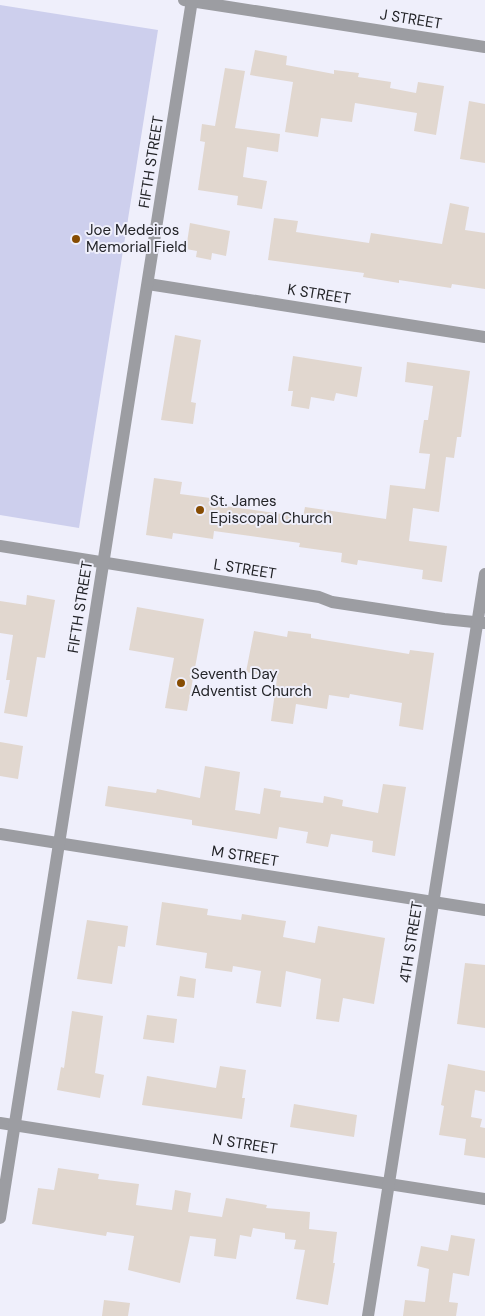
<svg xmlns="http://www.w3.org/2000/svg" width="485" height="1316" font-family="'DM Sans',sans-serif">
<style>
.green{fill:#cdcfed}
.building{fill:#e1d7cf}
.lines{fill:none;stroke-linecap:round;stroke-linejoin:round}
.minor{stroke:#9c9da2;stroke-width:12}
.poi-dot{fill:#864c02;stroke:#efeffb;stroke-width:2}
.labels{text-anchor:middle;stroke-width:4;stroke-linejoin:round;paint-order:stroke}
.street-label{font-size:15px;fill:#232428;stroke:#efeffb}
.poi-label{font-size:15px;fill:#232428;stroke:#efeffb;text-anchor:start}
</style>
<rect width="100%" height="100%" fill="#efeffb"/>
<path class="green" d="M 0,5 L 158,30 L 79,528 L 0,515 Z"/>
<g class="building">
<path d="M 255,50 L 287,56 L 286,65 L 334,74 L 334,70 L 359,73 L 358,77 L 391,82 L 390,88 L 416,93 L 418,82 L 444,86 L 436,135 L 414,131 L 417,113 L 355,103 L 352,122 L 321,118 L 318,137 L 285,132 L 293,82 L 250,75 Z"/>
<path d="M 225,68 L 245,71 L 235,128 L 280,134 L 278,152 L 247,147 L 243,177 L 267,181 L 262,209 L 237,205 L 238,196 L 198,190 L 205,142 L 200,141 L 202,124 L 215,126 Z"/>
<path d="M 469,101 L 485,104 L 485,163 L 460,159 Z"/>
<path d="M 450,203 L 469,207 L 465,230 L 485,233 L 485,289 L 452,284 L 451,288 L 399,280 L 399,283 L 363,277 L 364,273 L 268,260 L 274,218 L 298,221 L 296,232 L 369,243 L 371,233 L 442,244 Z"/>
<path d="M 190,223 L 230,231 L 226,256 L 212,253 L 211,260 L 196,257 L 197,251 L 186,249 Z"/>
<path d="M 175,335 L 201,340 L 191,402 L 196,403 L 193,424 L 161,420 Z"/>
<path d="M 293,356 L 362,367 L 357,397 L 336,393 L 334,401 L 311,397 L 309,409 L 291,406 L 293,391 L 288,391 Z"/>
<path d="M 407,362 L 470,371 L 461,437 L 457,437 L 454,458 L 446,457 L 439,512 L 413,508 L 409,541 L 447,546 L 442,582 L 422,579 L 423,570 L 358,560 L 357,565 L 341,562 L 342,553 L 299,547 L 300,543 L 214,531 L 213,539 L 173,533 L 172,539 L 146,535 L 154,478 L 182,482 L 180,494 L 218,499 L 218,505 L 303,517 L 305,507 L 386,519 L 390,485 L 425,489 L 430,454 L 419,453 L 424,420 L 428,420 L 433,386 L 405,382 Z"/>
<path d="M 27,595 L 55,600 L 45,658 L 37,657 L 27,717 L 4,713 L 10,680 L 6,680 L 13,635 L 0,633 L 0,601 L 26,605 Z"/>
<path d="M 137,607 L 204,619 L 187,711 L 165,708 L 174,658 L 129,650 Z"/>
<path d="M 254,631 L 287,637 L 288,631 L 311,634 L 311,638 L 409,654 L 410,650 L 434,653 L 423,730 L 399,726 L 402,703 L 350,694 L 349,698 L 329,695 L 327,709 L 296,704 L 293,724 L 271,721 L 277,678 L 246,672 Z"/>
<path d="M 0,742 L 23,746 L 18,779 L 0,776 Z"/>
<path d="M 205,766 L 240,772 L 235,810 L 260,814 L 264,788 L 281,791 L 280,797 L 323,803 L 324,796 L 343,800 L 342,806 L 378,813 L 383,784 L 406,787 L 395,856 L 372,852 L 373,841 L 331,834 L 328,847 L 306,843 L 308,832 L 279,827 L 277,839 L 192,825 L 192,820 L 105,806 L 108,786 L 156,793 L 157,789 L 200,798 Z"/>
<path d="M 162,902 L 208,909 L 207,915 L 241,920 L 242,914 L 286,921 L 283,937 L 315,943 L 318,926 L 385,938 L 374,1004 L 343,998 L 339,1022 L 316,1019 L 321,979 L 286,971 L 281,1007 L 256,1003 L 261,971 L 233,966 L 232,972 L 205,968 L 207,953 L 156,945 Z"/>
<path d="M 87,920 L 128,926 L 125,947 L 118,946 L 112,984 L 77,979 Z"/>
<path d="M 465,963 L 485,965 L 485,1028 L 457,1024 Z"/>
<path d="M 180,976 L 196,979 L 194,998 L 177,996 Z"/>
<path d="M 72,1011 L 103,1016 L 95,1073 L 104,1075 L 100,1098 L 57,1090 L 61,1067 L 64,1068 Z"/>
<path d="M 147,1015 L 177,1019 L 174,1043 L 143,1039 Z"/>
<path d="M 448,1064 L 485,1071 L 485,1092 L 475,1090 L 471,1117 L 482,1119 L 480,1127 L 485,1128 L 485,1158 L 464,1155 L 466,1139 L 439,1135 L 444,1106 L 441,1105 Z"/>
<path d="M 220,1066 L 246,1070 L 242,1098 L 245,1098 L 242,1119 L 142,1105 L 147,1076 L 216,1088 Z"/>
<path d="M 294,1104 L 357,1115 L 354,1137 L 290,1127 Z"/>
<path d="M 58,1168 L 99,1174 L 98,1179 L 139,1184 L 136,1205 L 172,1210 L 175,1190 L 191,1193 L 188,1212 L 222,1217 L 226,1198 L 267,1205 L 266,1208 L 310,1212 L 309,1229 L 337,1232 L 333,1263 L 335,1263 L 328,1305 L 296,1299 L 305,1250 L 294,1249 L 296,1240 L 285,1239 L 285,1233 L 253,1228 L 251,1237 L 240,1235 L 236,1259 L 214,1256 L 216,1239 L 190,1236 L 180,1283 L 128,1270 L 134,1236 L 107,1232 L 106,1236 L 32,1224 L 38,1188 L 54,1190 Z"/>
<path d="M 451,1235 L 475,1239 L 469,1276 L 453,1273 L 449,1302 L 458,1303 L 456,1316 L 403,1316 L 405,1300 L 425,1302 L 429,1269 L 417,1266 L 421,1246 L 448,1251 Z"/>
<path d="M 104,1300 L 130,1303 L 128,1316 L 102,1316 Z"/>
</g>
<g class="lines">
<g class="minor">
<path d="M 184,0 L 485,47"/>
<path d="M 148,284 L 485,337"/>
<path d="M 0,546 L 319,597 L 332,602 L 444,619 L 484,623"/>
<path d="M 0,834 L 485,910"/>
<path d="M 0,1123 L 485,1199"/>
<path d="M 0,1218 L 192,0"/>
<path d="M 368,1316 L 485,574"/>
</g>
</g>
<g class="poi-dot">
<circle cx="76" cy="239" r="5"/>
<circle cx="200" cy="510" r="5"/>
<circle cx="181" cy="683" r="5"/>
</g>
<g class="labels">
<g class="street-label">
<text transform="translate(411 19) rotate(9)" y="5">J STREET</text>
<text transform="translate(151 162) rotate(-81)" y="5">FIFTH STREET</text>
<text transform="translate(319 294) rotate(9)" y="5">K STREET</text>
<text transform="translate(245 569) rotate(9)" y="5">L STREET</text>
<text transform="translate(80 607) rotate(-81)" y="5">FIFTH STREET</text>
<text transform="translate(245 856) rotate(9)" y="5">M STREET</text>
<text transform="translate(411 942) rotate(-81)" y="5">4TH STREET</text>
<text transform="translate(245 1144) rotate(9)" y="5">N STREET</text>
</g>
<g class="poi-label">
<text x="86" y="235">Joe Medeiros<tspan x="86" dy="17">Memorial Field</tspan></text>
<text x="210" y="506">St. James<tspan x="210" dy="17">Episcopal Church</tspan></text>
<text x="191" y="679">Seventh Day<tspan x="191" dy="17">Adventist Church</tspan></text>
</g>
</g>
</svg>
